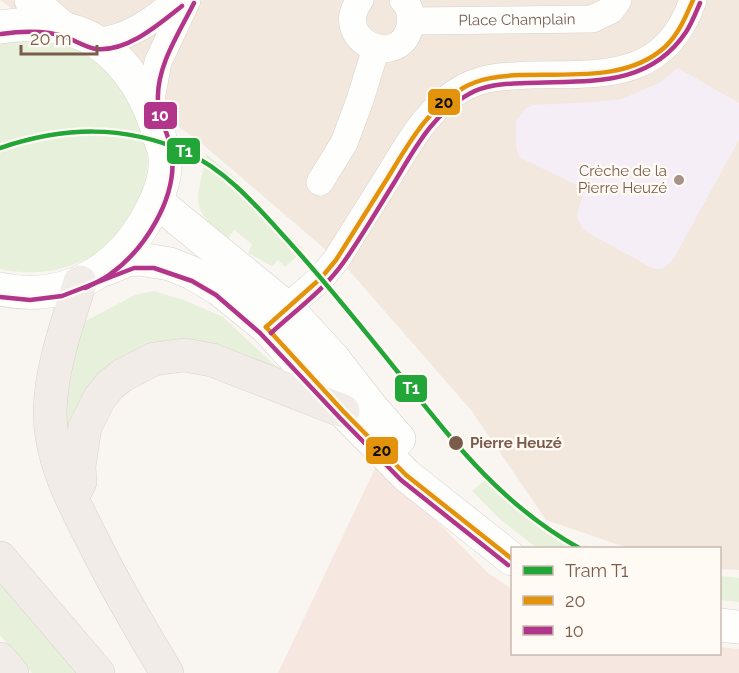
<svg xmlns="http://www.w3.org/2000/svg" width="739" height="673" font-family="Raleway,sans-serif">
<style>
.residential{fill:#f2e8de}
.commercial{fill:#f6e8e1}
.education{fill:#f6eef6}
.green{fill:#e7f0db}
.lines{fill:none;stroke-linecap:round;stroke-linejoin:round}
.minor-casing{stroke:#d7d1cb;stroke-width:28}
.tertiary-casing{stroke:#d7d1cb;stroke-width:34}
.secondary-casing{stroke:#d9d2cb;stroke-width:34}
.trunk-casing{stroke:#dad1cc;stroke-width:34}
.minor{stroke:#fefefd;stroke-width:27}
.tertiary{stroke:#fefefd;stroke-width:33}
.secondary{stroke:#fefefd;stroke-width:33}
.trunk{stroke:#f2ece8;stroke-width:33}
.bus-1-casing{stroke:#fffaf3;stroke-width:9}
.bus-2-casing{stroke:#fffaf3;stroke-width:9}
.bus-1{stroke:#e3920c;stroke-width:4.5}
.bus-2{stroke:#b0358b;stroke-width:4.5}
.tram-1-casing{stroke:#fffaf3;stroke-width:9}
.tram-1{stroke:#23a638;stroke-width:4.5}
.poi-dot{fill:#a69286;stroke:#fffaf3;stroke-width:2}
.stop-dot{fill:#7a5c4d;stroke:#fffaf3;stroke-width:2}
.labels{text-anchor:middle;stroke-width:5;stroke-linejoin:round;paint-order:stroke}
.street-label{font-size:15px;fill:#7a5c4d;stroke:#fffaf3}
.poi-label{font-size:15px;fill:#7a5c4d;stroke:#fffaf3;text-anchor:end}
.stop-label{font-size:15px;font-weight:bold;fill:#7a5c4d;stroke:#fffaf3;text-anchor:start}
.line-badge{stroke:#fffaf3;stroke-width:2}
.badge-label{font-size:16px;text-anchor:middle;font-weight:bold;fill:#fff}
.pale-badge-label{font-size:16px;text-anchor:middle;font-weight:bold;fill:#111}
</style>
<rect width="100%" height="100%" fill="#f9f5f0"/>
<path class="residential" d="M 0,0 L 739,0 L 739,570 L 720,569 L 720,548 L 628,548 L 546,520 L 471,410 L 347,268 L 200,142 Z"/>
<path class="commercial" d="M 378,462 L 488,573 L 512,589 L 512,654 L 720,654 L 720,647 L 739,649 L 739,673 L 278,673 Z"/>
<path class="education" d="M 678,68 L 739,103 L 739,140 L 674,258 L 665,268 L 654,269 L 583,230 L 578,219 L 577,213 L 585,189 L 521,158 L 518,155 L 516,143 L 516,120 L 525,109 L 532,105 L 595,102 L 622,99 L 659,83 Z"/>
<g class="green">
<path d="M 35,38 C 56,43 78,46 96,58 C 104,64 123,82 128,91 C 133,99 135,112 138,121 C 141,131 146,141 147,152 C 149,163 146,177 143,188 C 126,252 62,283 0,269 L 0,43 Z"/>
<path d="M 206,154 L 233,176 L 304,250 L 285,267 L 278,260 L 272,266 L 248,253 L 252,244 L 234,230 L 228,238 C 186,206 198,202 206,154 Z"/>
<path d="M 154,291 L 186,301 L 223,317 L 286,376 L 134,353 L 70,444 L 61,422 L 78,325 L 135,295 Z"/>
<path d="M 491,475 C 521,506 551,535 592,548 L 537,548 L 501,520 L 472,491 Z"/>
<path d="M 720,576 L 739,578 L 739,602 L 720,600 Z"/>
<path d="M 0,581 L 76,673 L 32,673 L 4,640 L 0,635 Z"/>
</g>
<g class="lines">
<defs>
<g id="minor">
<path d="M 360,0 C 330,40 400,72 410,26 C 412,16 410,7 403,0"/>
<path id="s1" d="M 411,21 L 592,19 L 611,10 L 618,0"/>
<path d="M 96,41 C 127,40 155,19 177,0"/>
<path d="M 150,105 L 158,62 L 187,0"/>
<path d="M 320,182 L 344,143 L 360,100 L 376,48"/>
<path d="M 271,322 L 321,278 L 336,260 C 353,233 370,206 387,179 C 408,145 428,106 465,87 C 486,76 509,76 532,75 C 603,74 665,81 693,0"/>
</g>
<g id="tertiary">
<path d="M 31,0 L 63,28"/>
<path d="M 156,201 L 287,308 L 333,358 L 371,407 L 399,439"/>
<path d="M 106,269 L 127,260 L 140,259 L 170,264 L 192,273 L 219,289 L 266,327 L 343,411 L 406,475 L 512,559"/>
<path d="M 720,625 L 739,627"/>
</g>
<path id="secondary" d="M 0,27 C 29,22 72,25 97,42 C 130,65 150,101 160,139 C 162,145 165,151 165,157 C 167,175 160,193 152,209 C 123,268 67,304 0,289"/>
<g id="trunk">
<path d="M 80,282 C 67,325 51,367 50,412 C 50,459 72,500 93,541 C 115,586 141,630 167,673"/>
<path d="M 72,497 L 80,482 L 79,466 L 85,427 L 99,399 L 110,385 L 123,375 L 154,359 L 185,355 L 212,360 L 343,411"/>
<path d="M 0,558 L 98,673"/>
<path d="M 0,659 L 12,673"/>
</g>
</defs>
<use href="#minor" class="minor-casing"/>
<use href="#tertiary" class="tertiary-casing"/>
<use href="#secondary" class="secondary-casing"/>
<use href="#trunk" class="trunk-casing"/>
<use href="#minor" class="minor"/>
<use href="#tertiary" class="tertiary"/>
<use href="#secondary" class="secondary"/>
<use href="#trunk" class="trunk"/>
<defs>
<g id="bus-1">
<path d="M 266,327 L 321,278 L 336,260 C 353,233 370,206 387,179 C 408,145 427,109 463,88 C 480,78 500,76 520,75 C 568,73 626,82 665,47 C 679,34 686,16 693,0"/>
<path d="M 266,327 L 343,411 L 406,475 L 512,559"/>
</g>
<g id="bus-2">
<path d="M 1,34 C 22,31 45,30 66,37 C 76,41 85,47 96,49 C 128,52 159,24 182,6"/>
<path d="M 85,288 C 93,284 102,280 109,275 C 145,250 177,198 172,154 C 170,136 158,117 158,101 C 156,67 179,33 194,3"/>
<path d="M 0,297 L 30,300 L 62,296 L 134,268 L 154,268 L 192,281 L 216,295 L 260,333 L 340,418 L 401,480 L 508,565"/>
<path d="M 271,333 C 295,311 324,290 343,263 C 361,238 377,210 394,183 C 414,150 433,113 469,94 C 486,84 507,84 526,83 C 586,80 648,89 686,32 C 692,23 696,12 700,3"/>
</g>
</defs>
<use href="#bus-1" class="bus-1-casing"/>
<use href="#bus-2" class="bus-2-casing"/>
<use href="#bus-1" class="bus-1"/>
<use href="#bus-2" class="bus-2"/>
<defs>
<path id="tram-1" d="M 0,148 C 63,127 123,124 186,152 C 228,171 260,210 291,244 C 329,286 365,331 401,376 C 455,444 502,505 579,548"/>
</defs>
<use href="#tram-1" class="tram-1-casing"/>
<use href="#tram-1" class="tram-1"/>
</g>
<circle class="poi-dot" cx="679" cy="180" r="6"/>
<circle class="stop-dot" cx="456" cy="443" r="8"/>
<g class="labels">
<g class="street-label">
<text dy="5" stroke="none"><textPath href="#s1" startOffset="106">Place Champlain</textPath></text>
</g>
<g class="poi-label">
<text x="667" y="176">Crèche de la<tspan x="667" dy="17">Pierre Heuzé</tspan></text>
</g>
<g class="stop-label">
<text x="470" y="448">Pierre Heuzé</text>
</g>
</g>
<g class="line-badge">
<rect x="427" y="88" width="34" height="28" rx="6" fill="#e3920c"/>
<rect x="143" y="101" width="35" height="29" rx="6" fill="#b0358b"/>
<rect x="166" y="137" width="35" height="28" rx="6" fill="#23a638"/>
<rect x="394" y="374" width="34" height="29" rx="6" fill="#23a638"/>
<rect x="365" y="436" width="34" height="29" rx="6" fill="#e3920c"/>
</g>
<g class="badge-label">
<text x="160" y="121">10</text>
<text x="184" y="157">T1</text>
<text x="411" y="394">T1</text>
</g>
<g class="pale-badge-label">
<text x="444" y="108">20</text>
<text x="382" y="456">20</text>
</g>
<rect x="511" y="547" width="210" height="108" fill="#fffaf3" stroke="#cabbb1" stroke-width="1.5"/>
<rect x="523" y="566" width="30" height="9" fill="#23a638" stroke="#cabbb1" stroke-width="1.5"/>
<text x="565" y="577" font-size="18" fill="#7a5c4d">Tram T1</text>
<rect x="523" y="596" width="30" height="9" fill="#e3920c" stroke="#cabbb1" stroke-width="1.5"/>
<text x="565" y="607" font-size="18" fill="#7a5c4d">20</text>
<rect x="523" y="626" width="30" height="9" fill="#b0358b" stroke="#cabbb1" stroke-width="1.5"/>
<text x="565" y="637" font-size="18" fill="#7a5c4d">10</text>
<path d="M21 45v9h76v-9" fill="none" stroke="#7a5c4d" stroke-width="3"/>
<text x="30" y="45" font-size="18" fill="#7a5c4d" stroke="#fffaf3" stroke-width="4.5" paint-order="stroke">20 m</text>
</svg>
